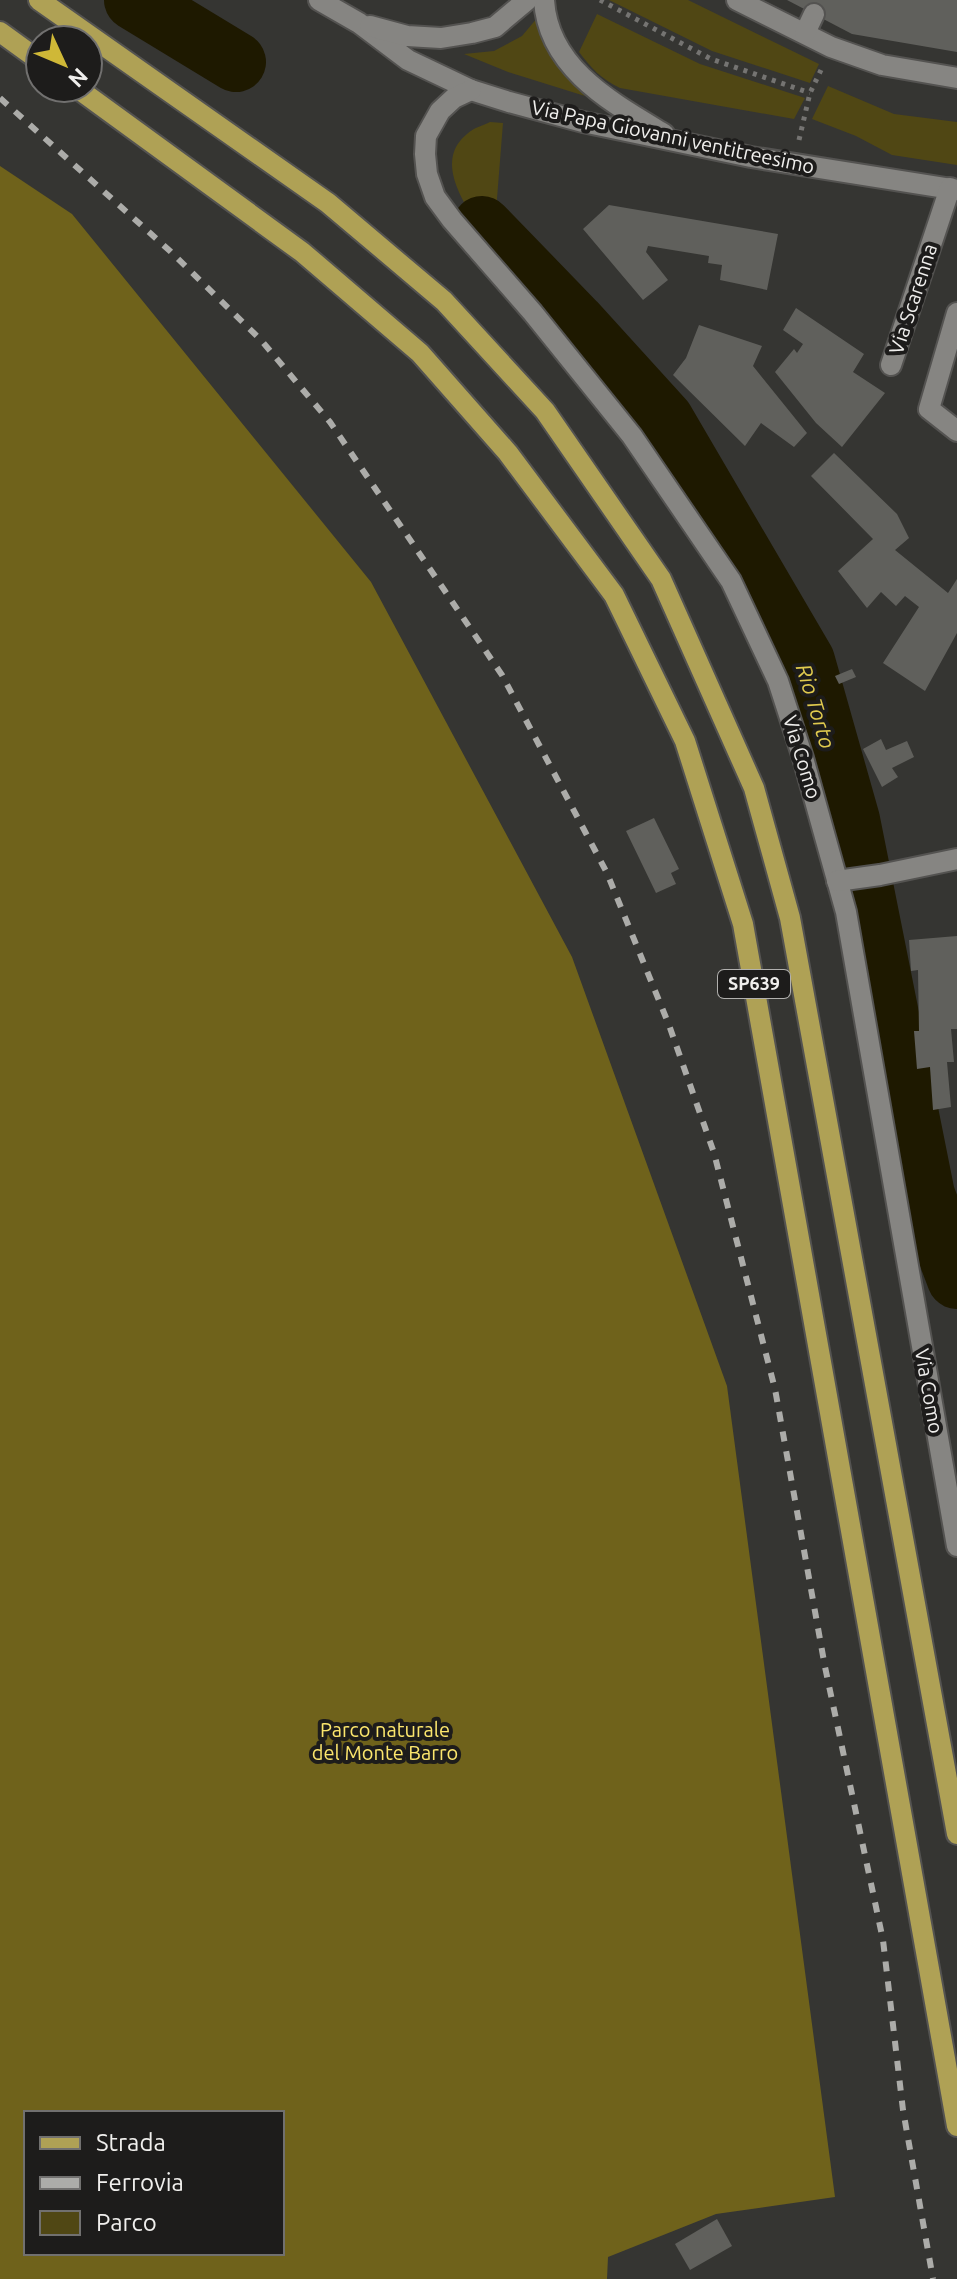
<svg xmlns="http://www.w3.org/2000/svg" width="957" height="2279" font-family="Ubuntu,sans-serif">
<style>
.green{fill:#504714}
.forest{fill:#6f621b;fill-rule:evenodd}
.lines{fill:none;stroke-linecap:round;stroke-linejoin:round}
.river{stroke:#1e1900;stroke-width:60}
.building{fill:#60605c}
.minor-casing{stroke:#545351;stroke-width:24}
.major-casing{stroke:#545351;stroke-width:24}
.path{stroke:#757472;stroke-width:5;stroke-dasharray:4 6;stroke-linecap:butt}
.minor{stroke:#868582;stroke-width:20}
.major{stroke:#afa155;stroke-width:20}
.rail{stroke:#acaca9;stroke-width:6;stroke-dasharray:10 10;stroke-linecap:butt}
.labels{text-anchor:middle;stroke-width:8;stroke-linejoin:round;paint-order:stroke}
.shield{fill:#1d1c1b;stroke:#b1b0ae;stroke-width:2}
.shield-label{font-size:18px;font-weight:bold;fill:#f0efed}
.street-label{font-size:20px;fill:#f0efed;stroke:#1d1c1b}
.park-label{font-size:20px;fill:#fce66d;stroke:#1d1c1b}
.water-label{font-size:22px;font-style:italic;fill:#dfc94e;stroke:#1d1c1b}
</style>
<rect width="100%" height="100%" fill="#353532"/>
<g class="green">
<path d="M 609,0 L 688,0 L 819,64 L 810,83 L 712,51 Z"/>
<path d="M 543,11 C 545,53 557,67 585,96 L 508,72 L 464,54 L 494,51 L 522,36 Z"/>
<path d="M 597,14 L 700,64 L 805,98 L 794,119 L 620,88 C 601,79 591,68 579,52 Z"/>
<path d="M 828,86 L 894,114 L 957,122 L 957,165 L 892,155 L 856,136 L 812,119 Z"/>
<path d="M 490,122 L 503,123 L 496,211 L 478,226 C 462,199 435,160 467,134 C 473,128 482,126 490,122 Z"/>
</g>
<path class="forest" d="M 0,166 L 72,214 L 371,582 L 572,957 L 727,1386 L 835,2197 L 716,2214 L 608,2257 L 607,2279 L 0,2279 ZM 26,2113 L 282,2113 L 282,2253 L 26,2253 Z"/>
<g class="lines">
<g class="river">
<path d="M 134,0 L 236,62"/>
<path d="M 482,226 L 575,322 L 664,420 L 805,661 L 850,820 L 925,1195 L 957,1279"/>
</g>
</g>
<g class="building">
<path d="M 787,0 L 957,0 L 957,52 L 852,34 Z"/>
<path d="M 609,205 L 778,234 L 767,290 L 720,280 L 722,265 L 708,263 L 709,256 L 648,246 L 646,252 L 668,280 L 643,300 L 583,229 Z"/>
<path d="M 796,308 L 864,354 L 853,372 L 885,393 L 842,447 L 816,423 L 775,372 L 794,349 L 797,353 L 803,344 L 783,330 Z"/>
<path d="M 699,325 L 762,346 L 753,366 L 807,433 L 794,447 L 761,423 L 745,446 L 673,375 L 686,358 Z"/>
<path d="M 834,453 L 897,514 L 909,538 L 895,550 L 948,593 L 957,579 L 957,633 L 925,691 L 883,663 L 919,607 L 905,596 L 896,606 L 881,592 L 867,608 L 838,571 L 873,539 L 811,476 Z"/>
<path d="M 852,669 L 856,677 L 839,684 L 835,676 Z"/>
<path d="M 881,739 L 886,750 L 907,741 L 914,757 L 892,768 L 898,777 L 882,787 L 863,749 Z"/>
<path d="M 654,818 L 679,869 L 671,873 L 676,884 L 656,893 L 626,831 Z"/>
<path d="M 957,936 L 957,1029 L 951,1029 L 954,1062 L 947,1062 L 951,1107 L 933,1110 L 930,1067 L 917,1069 L 914,1031 L 919,1031 L 918,970 L 911,971 L 909,940 Z"/>
<path d="M 717,2219 L 732,2246 L 690,2270 L 675,2244 Z"/>
</g>
<g class="lines">
<defs>
<g id="minor">
<path d="M 319,0 L 359,23 L 408,60 L 471,90 L 509,102 L 583,122 L 751,157 L 957,190"/>
<path d="M 544,0 C 548,68 611,102 664,134"/>
<path d="M 737,0 L 831,47 L 882,65 L 957,78"/>
<path d="M 370,26 L 407,36 L 441,38 L 472,33 L 495,27 L 527,0"/>
<path d="M 805,33 L 814,14"/>
<path d="M 471,90 L 454,98 L 440,111 L 426,136 L 425,154 L 427,174 L 435,197 L 452,220 L 533,313 L 632,436 L 731,581 L 778,681 L 803,758 L 846,912 L 957,1546"/>
<path d="M 957,313 L 929,409 L 957,431"/>
<path d="M 891,365 L 950,188"/>
<path d="M 837,881 L 880,875 L 957,859"/>
</g>
<g id="major">
<path d="M 39,0 L 328,203 L 444,301 L 545,411 L 661,579 L 754,788 L 790,918 L 957,1834"/>
<path d="M 0,32 L 40,61"/>
<path d="M 77,88 L 302,252 L 420,353 L 508,453 L 614,595 L 685,741 L 743,924 L 957,2126"/>
</g>
</defs>
<use href="#minor" class="minor-casing"/>
<use href="#major" class="major-casing"/>
<g class="path">
<path d="M 600,0 L 711,59 L 810,93"/>
<path d="M 799,140 L 810,93 L 821,70"/>
</g>
<use href="#minor" class="minor"/>
<use href="#major" class="major"/>
<path class="rail" d="M 0,98 L 170,251 L 261,340 L 330,422 L 502,675 L 607,873 L 669,1025 L 714,1153 L 775,1389 L 825,1667 L 883,1940 L 903,2110 L 933,2279"/>
</g>
<g class="labels">
<rect class="shield" x="718" y="970" width="72" height="28" rx="6"/>
<g class="shield-label">
<text x="754" y="990">SP639</text>
</g>
<g class="street-label">
<text transform="translate(673 137) rotate(12)" y="7">Via Papa Giovanni ventitreesimo</text>
<text transform="translate(913 299) rotate(-72)" y="7">Via Scarenna</text>
<text transform="translate(802 757) rotate(73)" y="7">Via Como</text>
<text transform="translate(929 1391) rotate(80)" y="7">Via Como</text>
</g>
<g class="park-label">
<text x="385" y="1737">Parco naturale<tspan x="385" dy="23">del Monte Barro</tspan></text>
</g>
<g class="water-label">
<text transform="translate(816 706) rotate(73)" y="8">Rio Torto</text>
</g>
</g>
<rect x="24" y="2111" width="260" height="144" fill="#1d1c1b" stroke="#71706f" stroke-width="2"/>
<rect x="40" y="2137" width="40" height="12" fill="#afa155" stroke="#71706f" stroke-width="2"/>
<text x="96" y="2151" font-size="24" fill="#f0efed">Strada</text>
<rect x="40" y="2177" width="40" height="12" fill="#acaca9" stroke="#71706f" stroke-width="2"/>
<text x="96" y="2191" font-size="24" fill="#f0efed">Ferrovia</text>
<rect x="40" y="2211" width="40" height="24" fill="#504714" stroke="#71706f" stroke-width="2"/>
<text x="96" y="2231" font-size="24" fill="#f0efed">Parco</text>
<g transform="translate(64 64) rotate(134)"><circle r="38" fill="#1d1c1b" stroke="#71706f" stroke-width="2"/>
<path d="M0-6L14 30L0 20L-14 30Z" fill="#cfb837"/>
<text y="-12" font-size="22" font-weight="bold" text-anchor="middle" fill="#f0efed">N</text>
</g>
</svg>
